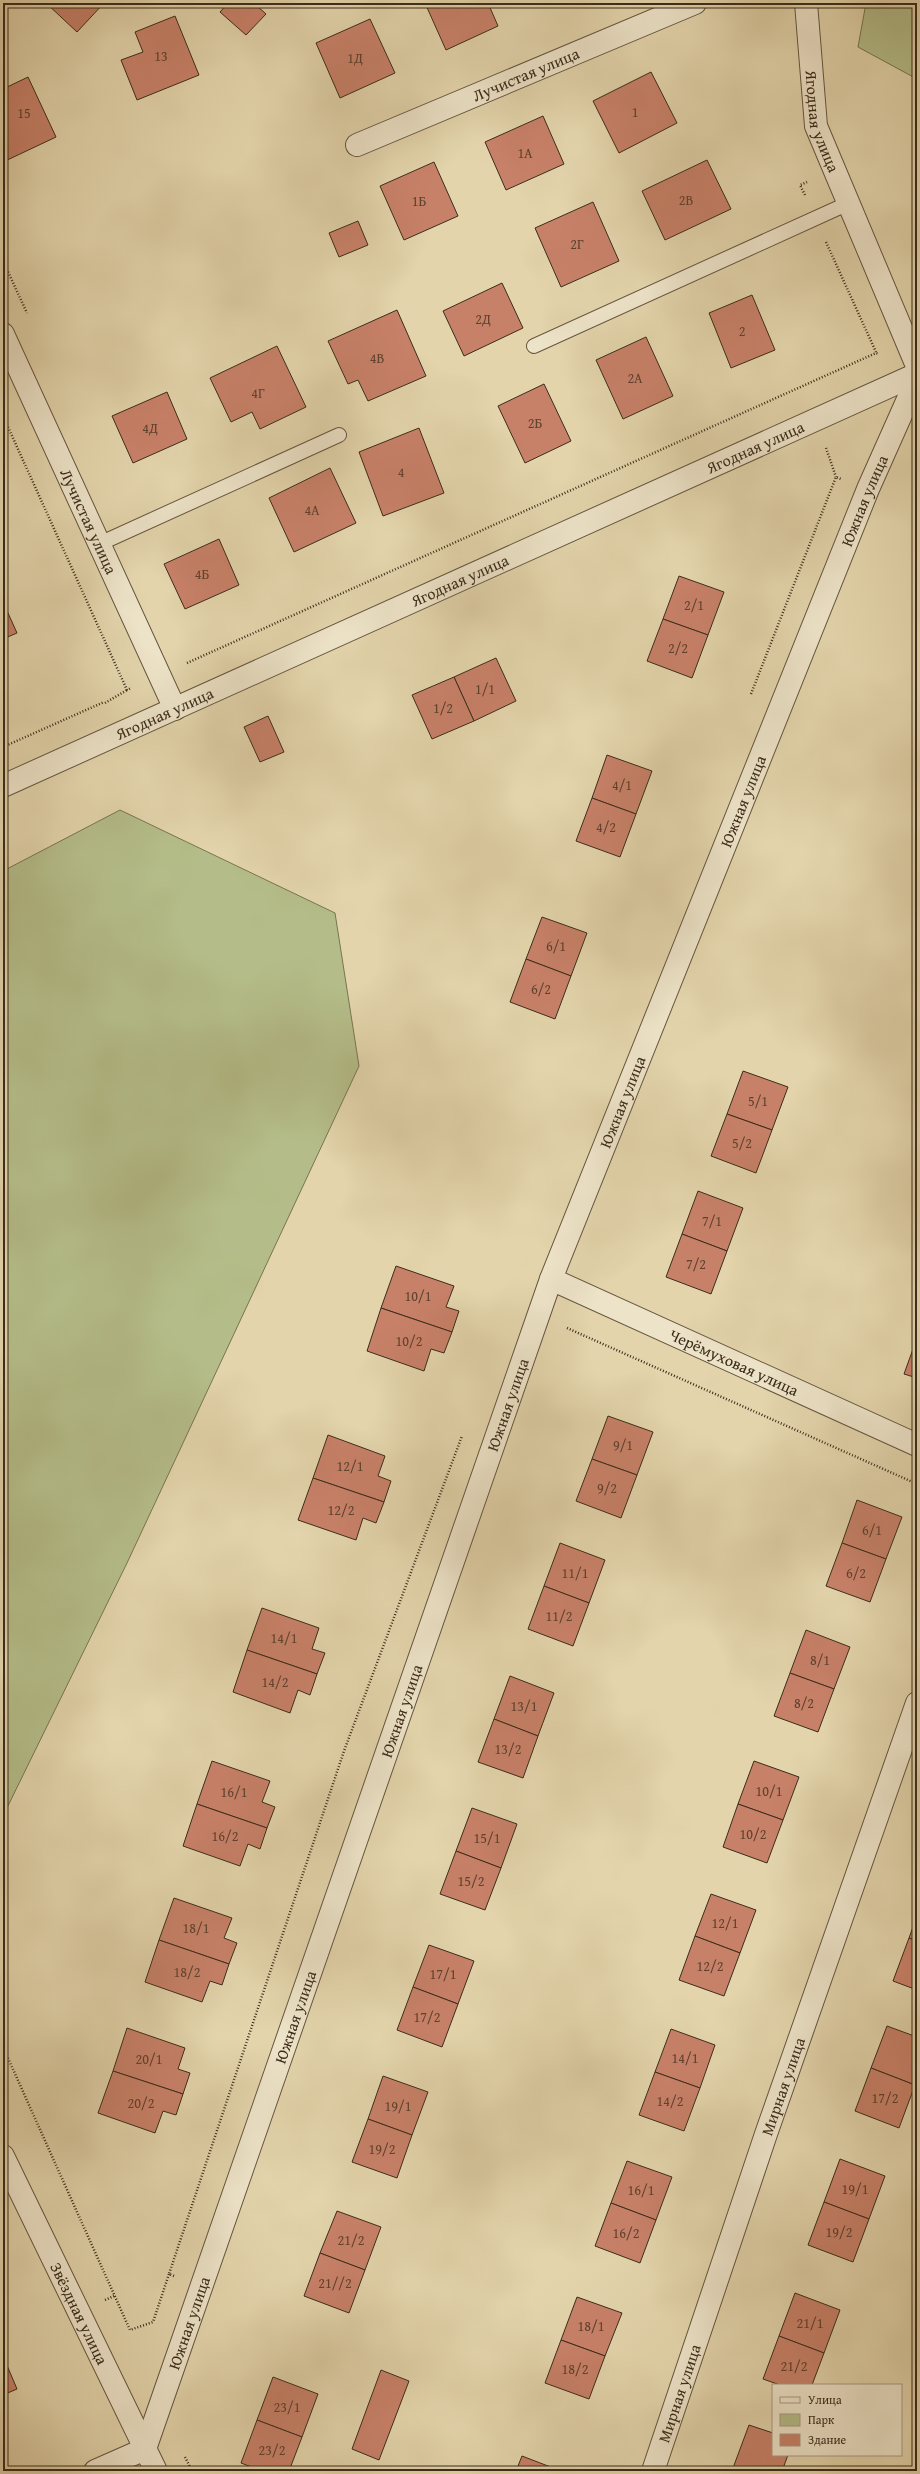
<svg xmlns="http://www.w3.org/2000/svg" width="920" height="2474" font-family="'Gentium Book Plus',serif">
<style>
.green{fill:#b4bd89;stroke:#787452}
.building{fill:#c88169;stroke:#3b2c1b}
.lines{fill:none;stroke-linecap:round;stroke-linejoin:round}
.service-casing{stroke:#65563f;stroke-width:16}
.minor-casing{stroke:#65563f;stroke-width:24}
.path{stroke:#3b2c1b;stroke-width:2.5;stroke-dasharray:1 2;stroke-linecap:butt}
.service{stroke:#ede3c8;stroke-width:14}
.minor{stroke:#ede3c8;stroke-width:22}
.labels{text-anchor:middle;stroke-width:3.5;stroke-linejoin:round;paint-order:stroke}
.number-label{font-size:14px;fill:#5e412e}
.street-label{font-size:16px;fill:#3b2c1b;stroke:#ede3c8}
</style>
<rect width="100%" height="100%" fill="#e3d4ab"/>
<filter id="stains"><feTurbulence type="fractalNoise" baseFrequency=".005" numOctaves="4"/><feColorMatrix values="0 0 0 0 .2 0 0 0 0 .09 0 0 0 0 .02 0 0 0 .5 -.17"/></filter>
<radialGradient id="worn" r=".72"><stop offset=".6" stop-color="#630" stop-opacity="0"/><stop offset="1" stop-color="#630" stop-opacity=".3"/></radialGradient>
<g class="green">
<path d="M 866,3 L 917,3 L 917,79 L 858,47 Z"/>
<path d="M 120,810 L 335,913 L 359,1066 L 127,1563 L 3,1816 L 3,871 Z"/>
</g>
<g class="building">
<path d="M 46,3 L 104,3 L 77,32 Z"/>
<path d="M 228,3 L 254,3 L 266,14 L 246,35 L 220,12 Z"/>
<path d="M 425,3 L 488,3 L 498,26 L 446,50 Z"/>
<path d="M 175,16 L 199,75 L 137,100 L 121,60 L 143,52 L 135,32 Z"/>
<path d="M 370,19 L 395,73 L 340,98 L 316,43 Z"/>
<path d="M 651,72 L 677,123 L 619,153 L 593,101 Z"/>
<path d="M 28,77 L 56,137 L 3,162 L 3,89 Z"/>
<path d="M 543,116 L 564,164 L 506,190 L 485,142 Z"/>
<path d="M 707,160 L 731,209 L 665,240 L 642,191 Z"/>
<path d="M 434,162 L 458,216 L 404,240 L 380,186 Z"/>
<path d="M 593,202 L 619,261 L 561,287 L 535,228 Z"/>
<path d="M 358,221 L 368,245 L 339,257 L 329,233 Z"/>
<path d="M 502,283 L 523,328 L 464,356 L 443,311 Z"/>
<path d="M 752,295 L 775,350 L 731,368 L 709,313 Z"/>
<path d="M 397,310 L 426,376 L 368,401 L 358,380 L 348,384 L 328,341 Z"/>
<path d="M 646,337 L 673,396 L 623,419 L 596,360 Z"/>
<path d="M 277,346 L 306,407 L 260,429 L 252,412 L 231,422 L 210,378 Z"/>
<path d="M 544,384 L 571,441 L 525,463 L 498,406 Z"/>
<path d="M 167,392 L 187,439 L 133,463 L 112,416 Z"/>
<path d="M 419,428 L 444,493 L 383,516 L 359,452 Z"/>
<path d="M 330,468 L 356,523 L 294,552 L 269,498 Z"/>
<path d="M 219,539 L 239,585 L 185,609 L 164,564 Z"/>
<path d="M 679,576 L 724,592 L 708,635 L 663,619 Z"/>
<path d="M 3,602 L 17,633 L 3,639 Z"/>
<path d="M 663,619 L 708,635 L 692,678 L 647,661 Z"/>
<path d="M 496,658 L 516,701 L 474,721 L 454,677 Z"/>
<path d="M 454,677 L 474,721 L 432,739 L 412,695 Z"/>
<path d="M 268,716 L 284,752 L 260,762 L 244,727 Z"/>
<path d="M 607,755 L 652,771 L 636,814 L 592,798 Z"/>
<path d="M 592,798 L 636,814 L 620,857 L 576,841 Z"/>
<path d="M 542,917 L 587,933 L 571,976 L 526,959 Z"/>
<path d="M 526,959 L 571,976 L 555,1019 L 510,1002 Z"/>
<path d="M 743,1071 L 788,1087 L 772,1130 L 727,1114 Z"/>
<path d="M 727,1114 L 772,1130 L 756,1173 L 711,1156 Z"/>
<path d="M 698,1191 L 743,1208 L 727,1251 L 682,1234 Z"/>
<path d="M 682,1234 L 727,1251 L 711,1294 L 666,1277 Z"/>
<path d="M 396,1266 L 454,1286 L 446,1307 L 459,1311 L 452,1332 L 381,1308 Z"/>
<path d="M 381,1308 L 452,1332 L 444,1353 L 431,1349 L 424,1371 L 367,1351 Z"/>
<path d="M 917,1338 L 917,1378 L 904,1374 Z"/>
<path d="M 608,1416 L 653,1432 L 637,1475 L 592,1459 Z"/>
<path d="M 328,1435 L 385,1456 L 378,1476 L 391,1481 L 384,1502 L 313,1478 Z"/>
<path d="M 592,1459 L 637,1475 L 621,1518 L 576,1501 Z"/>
<path d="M 313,1478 L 384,1502 L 376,1523 L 363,1518 L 356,1540 L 298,1520 Z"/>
<path d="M 857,1500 L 902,1517 L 886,1559 L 842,1543 Z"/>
<path d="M 560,1543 L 605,1560 L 589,1603 L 544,1586 Z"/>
<path d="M 842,1543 L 886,1559 L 870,1602 L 826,1586 Z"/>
<path d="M 544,1586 L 589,1603 L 573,1646 L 528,1629 Z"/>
<path d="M 262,1608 L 319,1628 L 312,1649 L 325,1653 L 317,1674 L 247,1650 Z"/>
<path d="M 806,1630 L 850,1647 L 834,1689 L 790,1673 Z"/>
<path d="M 247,1650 L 317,1674 L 310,1695 L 298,1690 L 290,1713 L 233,1692 Z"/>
<path d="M 790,1673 L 834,1689 L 818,1732 L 774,1716 Z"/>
<path d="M 510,1676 L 554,1693 L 538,1736 L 494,1719 Z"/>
<path d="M 494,1719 L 538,1736 L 523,1778 L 478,1762 Z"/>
<path d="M 212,1761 L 270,1781 L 262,1802 L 275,1807 L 267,1828 L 197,1804 Z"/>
<path d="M 754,1761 L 799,1777 L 783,1820 L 738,1804 Z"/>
<path d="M 197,1804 L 267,1828 L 260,1849 L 248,1844 L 240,1866 L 183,1846 Z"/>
<path d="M 738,1804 L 783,1820 L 767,1863 L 723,1847 Z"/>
<path d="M 472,1808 L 517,1824 L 501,1868 L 456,1851 Z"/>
<path d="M 456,1851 L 501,1868 L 485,1910 L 440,1894 Z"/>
<path d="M 711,1894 L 756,1910 L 740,1953 L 695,1936 Z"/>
<path d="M 174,1898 L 232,1918 L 224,1938 L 237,1943 L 229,1964 L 159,1940 Z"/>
<path d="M 917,1916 L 917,1941 L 909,1938 Z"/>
<path d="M 695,1936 L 740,1953 L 724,1996 L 679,1980 Z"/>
<path d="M 909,1938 L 917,1941 L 917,1990 L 893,1981 Z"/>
<path d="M 159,1940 L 229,1964 L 222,1985 L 210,1981 L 202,2002 L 145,1982 Z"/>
<path d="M 429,1945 L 474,1961 L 458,2004 L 413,1987 Z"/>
<path d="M 413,1987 L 458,2004 L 442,2047 L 397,2030 Z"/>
<path d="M 887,2026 L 917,2037 L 915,2085 L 871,2068 Z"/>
<path d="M 127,2028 L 185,2048 L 178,2069 L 190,2073 L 183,2094 L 113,2071 Z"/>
<path d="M 671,2029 L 715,2045 L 700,2088 L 655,2072 Z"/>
<path d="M 871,2068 L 915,2085 L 899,2128 L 855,2111 Z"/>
<path d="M 113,2071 L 183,2094 L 176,2115 L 163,2111 L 155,2133 L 98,2113 Z"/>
<path d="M 655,2072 L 700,2088 L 684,2131 L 639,2115 Z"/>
<path d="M 383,2076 L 428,2092 L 412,2135 L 368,2119 Z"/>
<path d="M 368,2119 L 412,2135 L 397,2178 L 352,2162 Z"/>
<path d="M 840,2159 L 885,2176 L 869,2219 L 824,2202 Z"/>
<path d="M 627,2161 L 672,2177 L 656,2220 L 611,2203 Z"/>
<path d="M 824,2202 L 869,2219 L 853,2262 L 808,2245 Z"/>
<path d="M 611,2203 L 656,2220 L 640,2263 L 595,2246 Z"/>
<path d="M 337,2211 L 381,2227 L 365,2270 L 320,2253 Z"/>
<path d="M 320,2253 L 365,2270 L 349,2313 L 304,2296 Z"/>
<path d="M 795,2293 L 840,2310 L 824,2353 L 779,2336 Z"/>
<path d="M 577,2297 L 622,2313 L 605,2356 L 561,2340 Z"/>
<path d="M 779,2336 L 824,2353 L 812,2385 L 780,2385 L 763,2379 Z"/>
<path d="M 561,2340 L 605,2356 L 589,2399 L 545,2383 Z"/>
<path d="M 3,2356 L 17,2389 L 3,2395 Z"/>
<path d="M 381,2370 L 409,2381 L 379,2460 L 352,2449 Z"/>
<path d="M 273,2377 L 318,2394 L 302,2437 L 257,2420 Z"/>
<path d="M 257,2420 L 302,2437 L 289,2471 L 262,2471 L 241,2463 Z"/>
<path d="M 749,2425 L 773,2433 L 773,2455 L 788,2455 L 782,2471 L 742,2471 L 733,2468 Z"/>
<path d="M 522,2456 L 561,2471 L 516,2471 Z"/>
</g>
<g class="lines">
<defs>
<g id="service">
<path d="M 534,346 L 849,203"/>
<path d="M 99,544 L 339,435"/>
</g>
<g id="minor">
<path id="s1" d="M 806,3 L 816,126 L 917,366"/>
<path id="s2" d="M 357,145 L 695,3"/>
<path id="s3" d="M 3,334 L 175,709"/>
<path id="s4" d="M 3,786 L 917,374"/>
<path id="s5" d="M 551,1279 L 917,1445"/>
<path id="s6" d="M 3,2156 L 156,2471"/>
<path id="s7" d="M 95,2471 L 145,2449 L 551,1279 L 868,489 L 917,379"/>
<path id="s8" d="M 653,2471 L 766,2134 L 917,1703"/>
</g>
</defs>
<use href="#service" class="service-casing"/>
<use href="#minor" class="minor-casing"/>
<g class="path">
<path d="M 805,195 L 800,185 L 807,182"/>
<path d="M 826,242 L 876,352"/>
<path d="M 3,261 L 27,313"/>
<path d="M 3,416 L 127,690 L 131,688"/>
<path d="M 826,448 L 836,477"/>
<path d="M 187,663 L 876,353 L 879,354"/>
<path d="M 751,694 L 836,477 L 841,479"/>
<path d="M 105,703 L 127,690"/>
<path d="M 3,747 L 104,702"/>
<path d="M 567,1328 L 917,1484"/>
<path d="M 3,2047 L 130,2330 L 153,2322 L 169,2274"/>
<path d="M 174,2276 L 169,2274 L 344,1751 L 462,1436"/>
<path d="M 105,2300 L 114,2296"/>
<path d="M 185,2457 L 192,2471"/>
</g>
<use href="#service" class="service"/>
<use href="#minor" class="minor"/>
</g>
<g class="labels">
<g class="number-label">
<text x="161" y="61">13</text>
<text x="355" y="63">1Д</text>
<text x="635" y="117">1</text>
<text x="24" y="118">15</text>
<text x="525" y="158">1А</text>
<text x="686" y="205">2В</text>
<text x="419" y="206">1Б</text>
<text x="577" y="249">2Г</text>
<text x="483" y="324">2Д</text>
<text x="742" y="336">2</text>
<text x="377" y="363">4В</text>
<text x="635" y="383">2А</text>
<text x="258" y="398">4Г</text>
<text x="535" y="428">2Б</text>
<text x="150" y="433">4Д</text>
<text x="401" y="477">4</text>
<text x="312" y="515">4А</text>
<text x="202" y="579">4Б</text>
<text x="694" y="610">2/1</text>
<text x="678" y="653">2/2</text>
<text x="485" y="694">1/1</text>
<text x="443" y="713">1/2</text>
<text x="622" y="790">4/1</text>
<text x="606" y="832">4/2</text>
<text x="556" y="951">6/1</text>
<text x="541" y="994">6/2</text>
<text x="758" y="1106">5/1</text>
<text x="742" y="1148">5/2</text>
<text x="712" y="1226">7/1</text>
<text x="696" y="1269">7/2</text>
<text x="418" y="1301">10/1</text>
<text x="409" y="1346">10/2</text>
<text x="623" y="1450">9/1</text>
<text x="350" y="1471">12/1</text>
<text x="607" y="1493">9/2</text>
<text x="341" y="1515">12/2</text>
<text x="872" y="1535">6/1</text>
<text x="575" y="1578">11/1</text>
<text x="856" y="1578">6/2</text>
<text x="559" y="1621">11/2</text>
<text x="284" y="1643">14/1</text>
<text x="820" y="1665">8/1</text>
<text x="275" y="1687">14/2</text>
<text x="804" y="1708">8/2</text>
<text x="524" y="1711">13/1</text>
<text x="508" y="1754">13/2</text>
<text x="769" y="1796">10/1</text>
<text x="234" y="1797">16/1</text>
<text x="753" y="1839">10/2</text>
<text x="225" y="1841">16/2</text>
<text x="487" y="1843">15/1</text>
<text x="471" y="1886">15/2</text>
<text x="725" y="1928">12/1</text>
<text x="196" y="1933">18/1</text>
<text x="710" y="1971">12/2</text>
<text x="187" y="1977">18/2</text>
<text x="443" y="1979">17/1</text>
<text x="427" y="2022">17/2</text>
<text x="685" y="2063">14/1</text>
<text x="149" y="2064">20/1</text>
<text x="885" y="2103">17/2</text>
<text x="670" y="2106">14/2</text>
<text x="141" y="2108">20/2</text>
<text x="398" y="2111">19/1</text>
<text x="382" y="2154">19/2</text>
<text x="855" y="2194">19/1</text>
<text x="641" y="2195">16/1</text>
<text x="839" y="2237">19/2</text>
<text x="626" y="2238">16/2</text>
<text x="351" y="2245">21/2</text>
<text x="335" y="2288">21//2</text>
<text x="810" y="2328">21/1</text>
<text x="591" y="2331">18/1</text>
<text x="794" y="2371">21/2</text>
<text x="575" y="2374">18/2</text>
<text x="287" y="2412">23/1</text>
<text x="272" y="2455">23/2</text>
</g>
<g class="street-label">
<text dy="6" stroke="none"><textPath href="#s2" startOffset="183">Лучистая улица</textPath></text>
<text dy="6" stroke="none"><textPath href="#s1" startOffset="120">Ягодная улица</textPath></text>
<text dy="6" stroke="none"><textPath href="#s4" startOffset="825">Ягодная улица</textPath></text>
<text dy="6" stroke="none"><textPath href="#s7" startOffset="2132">Южная улица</textPath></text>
<text dy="6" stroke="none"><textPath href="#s3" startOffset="206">Лучистая улица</textPath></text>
<text dy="6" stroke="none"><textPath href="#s4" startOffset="501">Ягодная улица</textPath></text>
<text dy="6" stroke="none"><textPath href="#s4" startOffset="177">Ягодная улица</textPath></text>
<text dy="6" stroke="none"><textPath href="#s7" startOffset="1808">Южная улица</textPath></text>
<text dy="6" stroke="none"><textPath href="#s7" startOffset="1484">Южная улица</textPath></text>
<text dy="6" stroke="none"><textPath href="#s5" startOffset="201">Черёмуховая улица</textPath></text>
<text dy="6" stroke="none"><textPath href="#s7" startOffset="1160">Южная улица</textPath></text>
<text dy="6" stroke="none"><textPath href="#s7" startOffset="836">Южная улица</textPath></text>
<text dy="6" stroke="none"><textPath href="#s7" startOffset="512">Южная улица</textPath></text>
<text dy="6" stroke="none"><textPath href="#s8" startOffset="406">Мирная улица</textPath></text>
<text dy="6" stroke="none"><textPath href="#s6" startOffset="175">Звёздная улица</textPath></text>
<text dy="6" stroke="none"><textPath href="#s7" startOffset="188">Южная улица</textPath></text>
<text dy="6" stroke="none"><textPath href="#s8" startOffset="82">Мирная улица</textPath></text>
</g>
</g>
<rect width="920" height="2474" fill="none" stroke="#e3d4ab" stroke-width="16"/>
<rect x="4" y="4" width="912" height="2466" fill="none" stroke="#3b2c1b" stroke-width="2"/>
<rect x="8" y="8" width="904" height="2458" fill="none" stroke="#3b2c1b"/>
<rect x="772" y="2384" width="130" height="72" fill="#ede3c8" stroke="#a69a83"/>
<rect x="780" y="2397" width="20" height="6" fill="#ede3c8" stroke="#a69a83"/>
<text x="808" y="2404" font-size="12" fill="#3b2c1b">Улица</text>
<rect x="780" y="2414" width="20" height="12" fill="#b4bd89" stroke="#a69a83"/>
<text x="808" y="2424" font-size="12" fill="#3b2c1b">Парк</text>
<rect x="780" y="2434" width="20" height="12" fill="#c88169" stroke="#a69a83"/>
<text x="808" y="2444" font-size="12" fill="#3b2c1b">Здание</text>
<rect width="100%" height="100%" filter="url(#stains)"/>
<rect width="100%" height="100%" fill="url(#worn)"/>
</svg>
